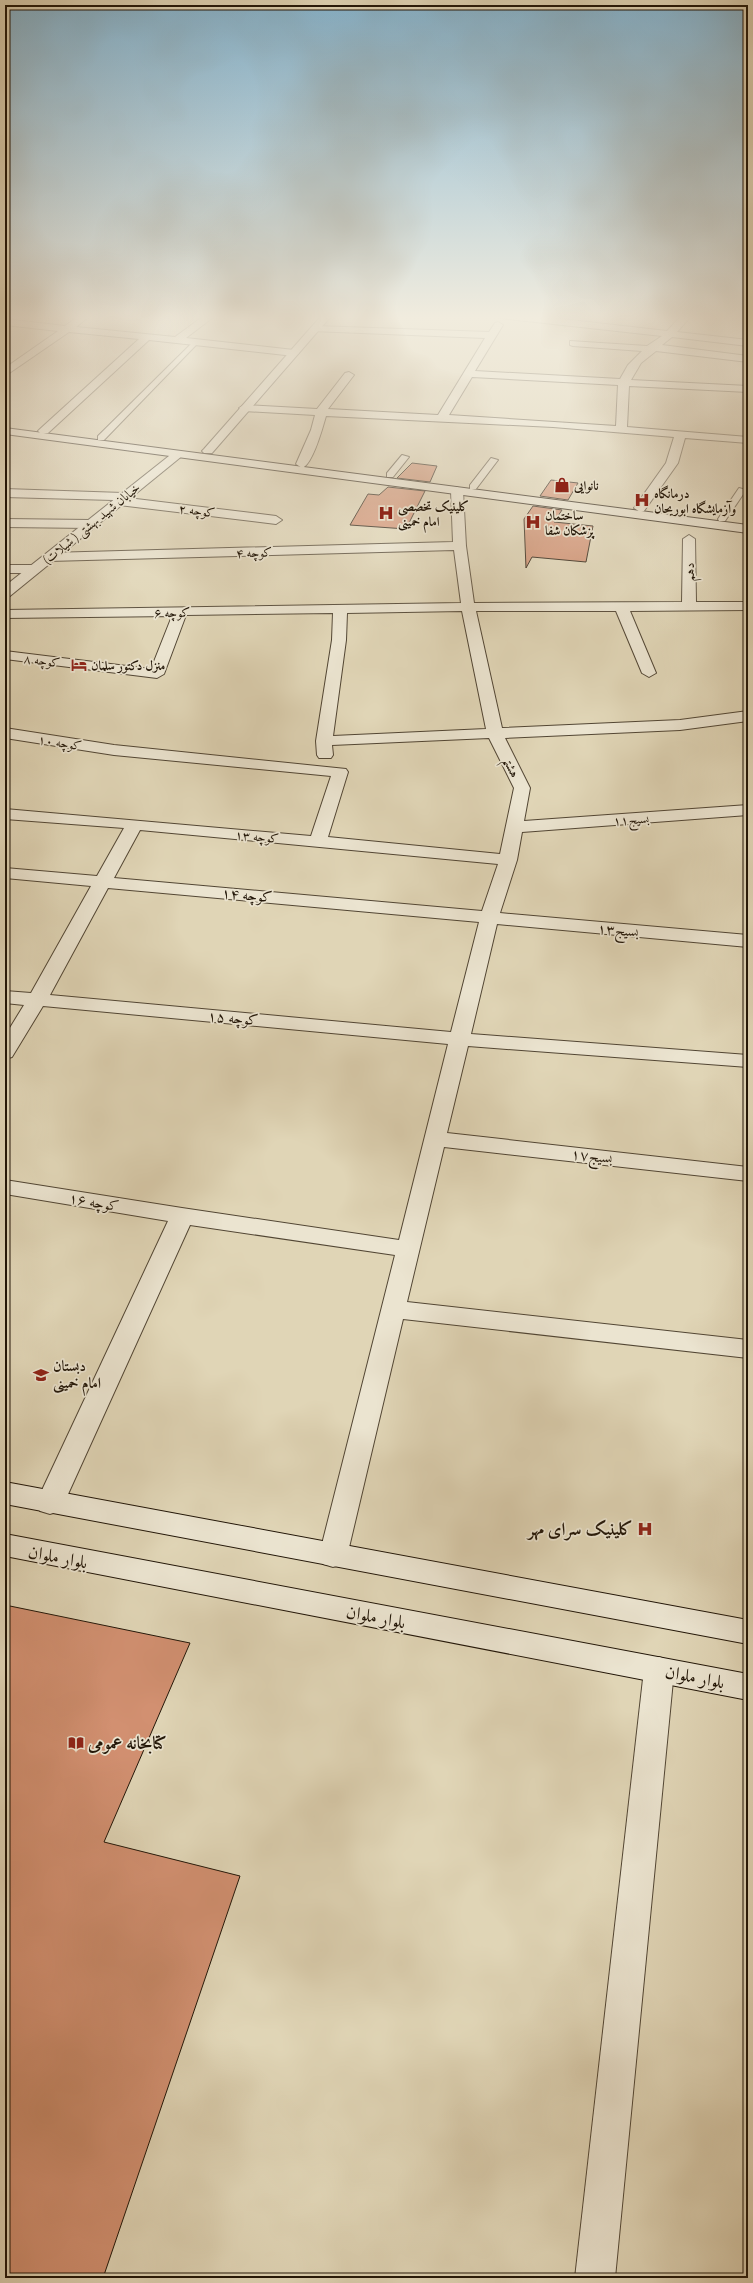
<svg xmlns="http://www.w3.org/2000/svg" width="753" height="2283" font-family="'IM FELL English',Amiri,serif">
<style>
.building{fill:#d29071;stroke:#221608}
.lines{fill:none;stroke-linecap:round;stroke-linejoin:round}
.service-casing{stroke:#524634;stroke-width:2}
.minor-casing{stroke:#524634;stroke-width:2}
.tertiary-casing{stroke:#524634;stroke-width:2}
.secondary-casing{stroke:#221608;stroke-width:2}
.service{fill:#ebe4d0;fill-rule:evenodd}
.minor{fill:#ebe4d0;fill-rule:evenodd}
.tertiary{fill:#ebe4d0;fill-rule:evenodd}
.secondary{fill:#ebe4d0;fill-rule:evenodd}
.labels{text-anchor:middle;stroke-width:3.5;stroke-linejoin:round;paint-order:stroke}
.far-poi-label{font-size:13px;font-weight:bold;fill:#221608;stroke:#ebe4d0;text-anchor:start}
.far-street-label{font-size:13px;fill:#221608;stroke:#ebe4d0}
.street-label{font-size:15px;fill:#221608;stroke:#ebe4d0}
.poi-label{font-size:15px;font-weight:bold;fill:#221608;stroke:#ebe4d0;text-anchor:start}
.near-poi-label{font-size:18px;font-weight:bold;fill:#221608;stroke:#ebe4d0;text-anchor:end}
.near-street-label{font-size:18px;fill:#221608;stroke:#ebe4d0}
</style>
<rect width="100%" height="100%" fill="#e0d5b6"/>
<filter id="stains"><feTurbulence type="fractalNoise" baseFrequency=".005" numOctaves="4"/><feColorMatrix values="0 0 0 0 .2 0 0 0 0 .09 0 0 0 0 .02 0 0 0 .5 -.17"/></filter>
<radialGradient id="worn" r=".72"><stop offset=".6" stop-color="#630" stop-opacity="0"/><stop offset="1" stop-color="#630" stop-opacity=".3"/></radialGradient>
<g class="building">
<path d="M 412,463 L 437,466 L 430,482 L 397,478 Z"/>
<path d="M 551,480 L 578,483 L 568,500 L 540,496 Z"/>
<path d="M 388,487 L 425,491 L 406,529 L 350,525 L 368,494 L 379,495 Z"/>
<path d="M 533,506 L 562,510 L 554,522 L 593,526 L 586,562 L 532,557 L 526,568 L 524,519 Z"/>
<path d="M 5,1605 L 190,1643 L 104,1842 L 240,1876 L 103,2278 L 5,2278 Z"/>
</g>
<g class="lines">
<defs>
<g id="service">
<path d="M 193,342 L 198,343 L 104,440 L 98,440 L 98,436 Z"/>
<path d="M 402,455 L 409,457 L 393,477 L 387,477 L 387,473 Z"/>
<path d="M 491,458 L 498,460 L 476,489 L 470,489 L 470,485 Z"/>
<path d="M 739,488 L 746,490 L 725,521 L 719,521 L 718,519 Z"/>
</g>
<g id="minor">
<path d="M 80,315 L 91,315 L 76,327 L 175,337 L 205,315 L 216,315 L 186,338 L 294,350 L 299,353 L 294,356 L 149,340 L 48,433 L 40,433 L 38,431 L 40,429 L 139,339 L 69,332 L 5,376 L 5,368 L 58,331 L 5,325 L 5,319 L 65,326 Z"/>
<path d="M 495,315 L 526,315 L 667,331 L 682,315 L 692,315 L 677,332 L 748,340 L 748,346 L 672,337 L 662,345 L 748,356 L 748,362 L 656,351 L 641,363 L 631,380 L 748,386 L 748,392 L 629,386 L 627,427 L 748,437 L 748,443 L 685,438 L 678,463 L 644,511 L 640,512 L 634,508 L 666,463 L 674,437 L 553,427 L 326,416 C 323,426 313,465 302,468 L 296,464 L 311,430 L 315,415 L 244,411 L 239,408 L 244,405 L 317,409 L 345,373 L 349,372 L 354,375 L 328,409 L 438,415 L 485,338 L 312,331 L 310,329 L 315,326 L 489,332 L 495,323 L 498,322 L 503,325 L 475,371 L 620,379 L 628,365 L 642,351 L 573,346 L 570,345 L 570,341 L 647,346 L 662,336 L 500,318 ZM 472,377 L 618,385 L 616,426 L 449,415 Z"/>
<path d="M 457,487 L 463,491 L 466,546 L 474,603 L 682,602 L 683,539 L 689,535 L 695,539 L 696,602 L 748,602 L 748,610 L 630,611 L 656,673 L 649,677 L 642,673 L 616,611 L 476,611 L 502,728 L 680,720 L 748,711 L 748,721 L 680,730 L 505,738 L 530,788 L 524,821 L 748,805 L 748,815 L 522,832 L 517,860 L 500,913 L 748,935 L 748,947 L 497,924 L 471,1034 L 748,1055 L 748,1067 L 468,1046 L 447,1133 L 748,1167 L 748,1181 L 444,1147 L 407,1302 L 748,1340 L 748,1358 L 403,1319 L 347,1556 L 343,1564 L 333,1567 L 323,1564 L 319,1556 L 395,1255 L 190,1225 L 64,1503 L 60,1511 L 50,1514 L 40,1511 L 36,1503 L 168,1221 L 5,1194 L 5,1180 L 182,1208 L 399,1240 L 448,1044 L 43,1006 L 12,1057 L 5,1059 L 5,1036 L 24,1005 L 5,1003 L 5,991 L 31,993 L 91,886 L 5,878 L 5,868 L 97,876 L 124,828 L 5,819 L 5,809 L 311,836 L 331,776 L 114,755 L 5,738 L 5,728 L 114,745 L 346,769 L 348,772 L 328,837 L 500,854 L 514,788 L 489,738 L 332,745 L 333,755 L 331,758 L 319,758 L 317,755 L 316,741 L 332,640 L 333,613 L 186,615 L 164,674 L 157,678 L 5,659 L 5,651 L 151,669 L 172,616 L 5,618 L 5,610 L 461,603 L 454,550 L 49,561 L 42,557 L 49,553 L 453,542 L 451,491 ZM 462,611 L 486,729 L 333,736 L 346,640 L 347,613 ZM 140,830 L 498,864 L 482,911 L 114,878 ZM 108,888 L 479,922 L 451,1032 L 50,995 Z"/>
<path d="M 5,489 L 123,493 L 127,494 L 128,498 L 276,516 L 282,520 L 276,524 L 119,505 L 115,504 L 113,500 L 5,497 Z"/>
<path d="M 5,519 L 90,520 L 96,524 L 90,528 L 5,527 Z"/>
<path d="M 5,565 L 35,565 L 42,569 L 35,573 L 5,573 Z"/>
</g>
<g id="tertiary">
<path d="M 322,315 L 332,315 L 212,453 L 204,453 L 202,451 L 204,449 Z"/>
<path d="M 178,451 L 184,454 L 182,456 L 10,596 L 5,597 L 5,586 L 174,452 Z"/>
<path d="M 659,1657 L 670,1661 L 674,1670 L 615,2278 L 575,2278 L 644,1670 L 648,1661 Z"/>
</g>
<g id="secondary">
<path d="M 5,428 L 748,525 L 748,533 L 5,434 Z"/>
<path d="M 5,1482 L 748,1620 L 748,1644 L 5,1504 Z"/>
<path d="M 5,1534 L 748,1674 L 748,1700 L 5,1556 Z"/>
</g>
</defs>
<use href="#service" class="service-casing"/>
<use href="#minor" class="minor-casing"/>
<use href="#tertiary" class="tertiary-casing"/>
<use href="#secondary" class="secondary-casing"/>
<use href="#service" class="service"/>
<use href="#minor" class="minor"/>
<use href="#tertiary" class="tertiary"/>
<use href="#secondary" class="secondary"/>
</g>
<linearGradient id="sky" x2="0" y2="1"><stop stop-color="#86b6d2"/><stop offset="0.5" stop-color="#f1ecde"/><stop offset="1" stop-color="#f1ecde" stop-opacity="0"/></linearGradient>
<rect width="753" height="635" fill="url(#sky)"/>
<defs>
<symbol id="shop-bare" viewBox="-9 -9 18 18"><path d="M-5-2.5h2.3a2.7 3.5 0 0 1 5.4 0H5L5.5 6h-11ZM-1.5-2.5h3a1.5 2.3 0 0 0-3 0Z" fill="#8f2418" stroke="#ebe4d0" stroke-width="2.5" paint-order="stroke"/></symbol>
<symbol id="hospital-bare" viewBox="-9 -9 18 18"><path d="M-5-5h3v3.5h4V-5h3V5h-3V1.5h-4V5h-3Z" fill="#8f2418" stroke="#ebe4d0" stroke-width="2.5" paint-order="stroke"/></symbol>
<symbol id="hotel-bare" viewBox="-9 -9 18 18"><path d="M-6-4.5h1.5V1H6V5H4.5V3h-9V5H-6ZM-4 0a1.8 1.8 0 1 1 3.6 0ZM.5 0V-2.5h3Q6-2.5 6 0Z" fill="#8f2418" stroke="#ebe4d0" stroke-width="2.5" paint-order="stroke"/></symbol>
<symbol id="school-bare" viewBox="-9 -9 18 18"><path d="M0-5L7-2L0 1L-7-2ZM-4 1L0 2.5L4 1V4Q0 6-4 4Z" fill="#8f2418" stroke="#ebe4d0" stroke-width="2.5" paint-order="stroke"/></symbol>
<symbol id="library-bare" viewBox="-9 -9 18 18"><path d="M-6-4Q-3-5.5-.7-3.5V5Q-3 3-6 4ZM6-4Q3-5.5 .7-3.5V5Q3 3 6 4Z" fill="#8f2418" stroke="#ebe4d0" stroke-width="2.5" paint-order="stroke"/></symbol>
</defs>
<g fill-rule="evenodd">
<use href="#shop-bare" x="551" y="474" width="22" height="22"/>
<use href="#hospital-bare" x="631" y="489" width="22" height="22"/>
<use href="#hospital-bare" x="375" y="502" width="22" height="22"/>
<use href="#hospital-bare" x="522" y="511" width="22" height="22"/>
<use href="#hotel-bare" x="68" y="654" width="22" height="22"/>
<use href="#school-bare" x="30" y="1364" width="22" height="22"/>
<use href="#hospital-bare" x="634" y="1518" width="22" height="22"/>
<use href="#library-bare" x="65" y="1732" width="22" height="22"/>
</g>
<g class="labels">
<g class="far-poi-label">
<text x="574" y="490">نانوایی</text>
<text x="654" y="498">درمانگاه<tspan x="654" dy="15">وآزمایشگاه ابوریحان</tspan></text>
<text x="398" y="511">کلینیک تخصصی<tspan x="398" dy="15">امام خمینی</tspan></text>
<text x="545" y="520">ساختمان<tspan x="545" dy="15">پزشکان شفا</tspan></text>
<text x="91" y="670">منزل دکتور سلمان</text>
</g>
<g class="far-street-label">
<text transform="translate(197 510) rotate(7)" y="5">کوچه ۲</text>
<text transform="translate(91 523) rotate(-39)" y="5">خیابان شهید بهشتی ( شیلات)</text>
<text transform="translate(254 552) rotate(-2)" y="5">کوچه ۴</text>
<text transform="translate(689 572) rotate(-90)" y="5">دهم</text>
<text transform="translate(172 612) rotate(-1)" y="5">کوچه ۶</text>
<text transform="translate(42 660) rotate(7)" y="5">کوچه ۸</text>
<text transform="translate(60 742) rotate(9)" y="5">کوچه ۱۰</text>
<text transform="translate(512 767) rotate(63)" y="5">هشتم</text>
<text transform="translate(631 819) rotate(-4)" y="5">بسیج۱۱</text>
<text transform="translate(257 836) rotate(5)" y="5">کوچه ۱۳</text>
</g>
<g class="street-label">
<text transform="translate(247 895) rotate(5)" y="5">کوچه ۱۴</text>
<text transform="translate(618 930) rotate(5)" y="5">بسیج۱۳</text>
<text transform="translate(233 1018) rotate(5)" y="5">کوچه ۱۵</text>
<text transform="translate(592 1156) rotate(6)" y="5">بسیج۱۷</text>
<text transform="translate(94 1202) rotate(10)" y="5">کوچه ۱۶</text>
</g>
<g class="poi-label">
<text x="53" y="1371">دبستان<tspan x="53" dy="17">امام خمینی</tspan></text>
</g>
<g class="near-poi-label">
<text x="633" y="1535">کلینیک سرای مهر</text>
<text x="88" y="1749" text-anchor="start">کتابخانه عمومی</text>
</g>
<g class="near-street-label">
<text transform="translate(58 1557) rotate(11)" y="6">بلوار ملوان</text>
<text transform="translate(376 1617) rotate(11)" y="6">بلوار ملوان</text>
<text transform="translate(695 1677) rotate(11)" y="6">بلوار ملوان</text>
</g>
</g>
<rect width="753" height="2283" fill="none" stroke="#e0d5b6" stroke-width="20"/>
<rect x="6" y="6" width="741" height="2271" fill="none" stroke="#221608" stroke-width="2"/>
<rect x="10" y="10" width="733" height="2263" fill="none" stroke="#221608"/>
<rect width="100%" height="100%" filter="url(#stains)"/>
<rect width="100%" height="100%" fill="url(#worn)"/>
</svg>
